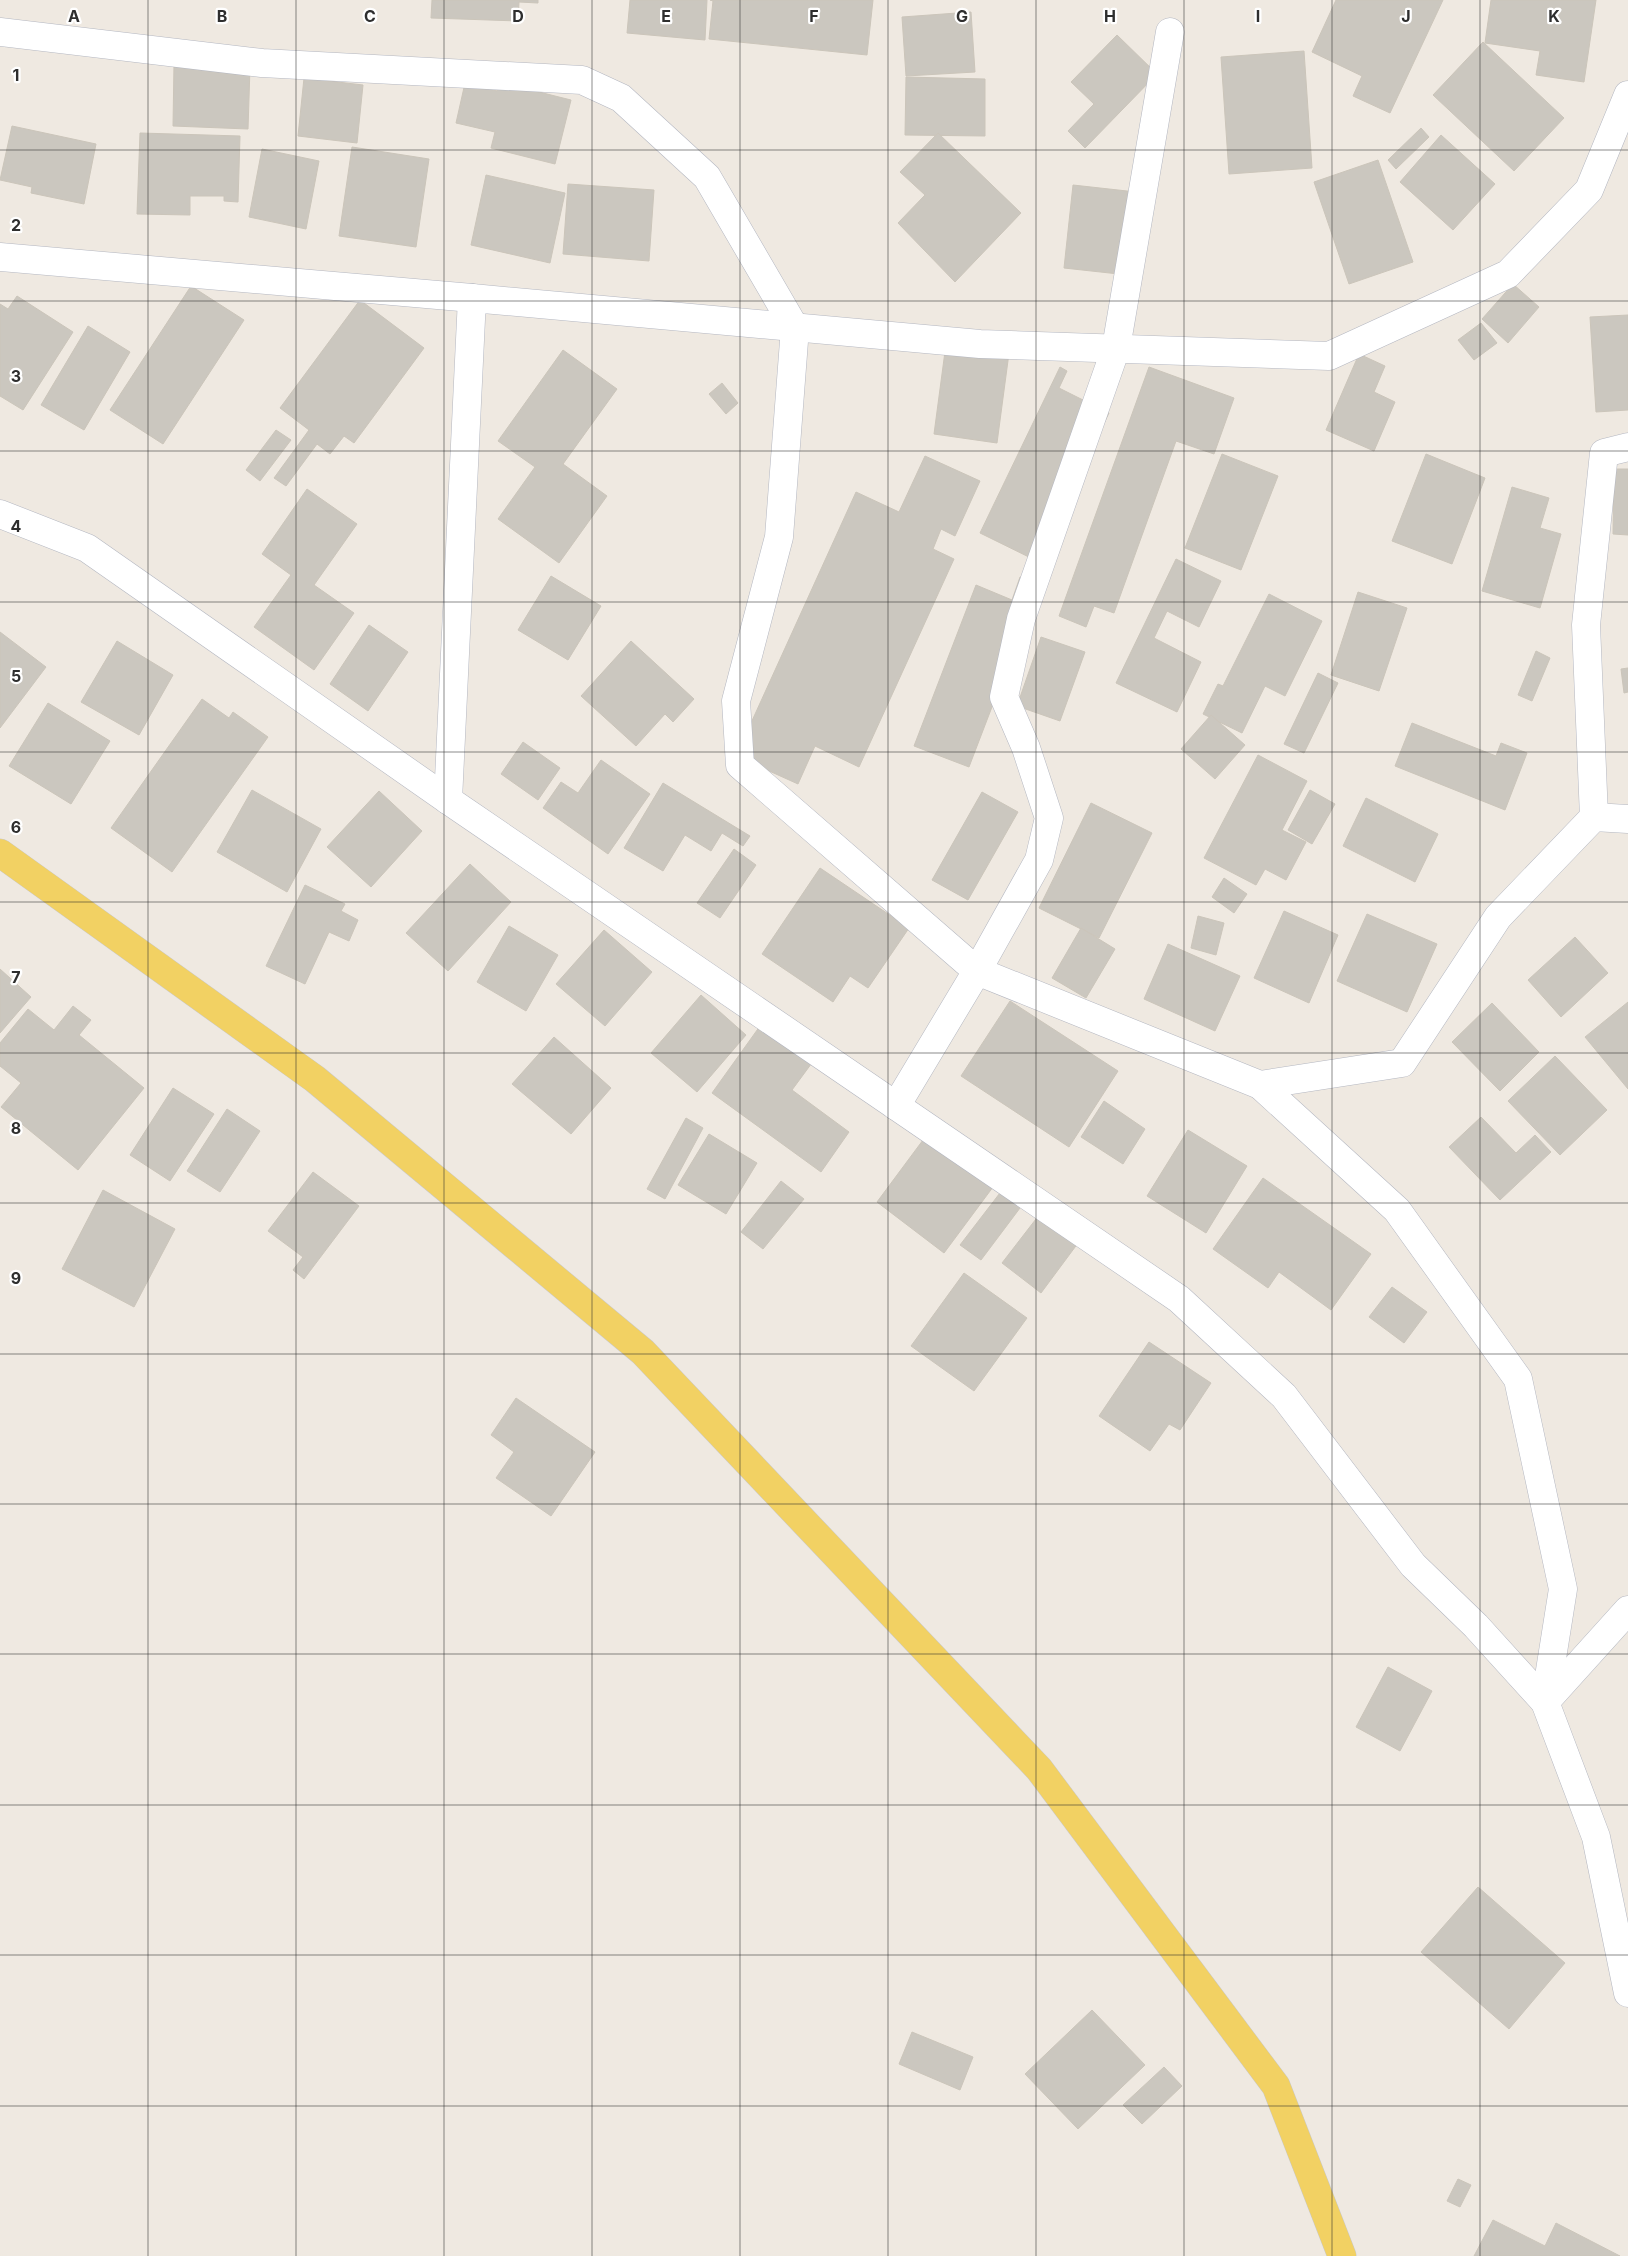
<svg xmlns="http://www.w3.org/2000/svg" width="1628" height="2256" font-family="Inter,sans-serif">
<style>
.building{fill:#cbc7bf;stroke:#cbc5ba}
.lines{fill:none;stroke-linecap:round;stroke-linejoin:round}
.minor-casing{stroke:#b4b7c1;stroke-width:29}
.major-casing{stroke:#c9c9c9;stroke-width:29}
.minor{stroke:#fff;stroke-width:28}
.major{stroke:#f2d163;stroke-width:28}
.grid{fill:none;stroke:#2e2e2e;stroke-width:1;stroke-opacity:0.55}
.grid-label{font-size:16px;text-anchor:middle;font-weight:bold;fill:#2e2e2e;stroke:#fff;stroke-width:4.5;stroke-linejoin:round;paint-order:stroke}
</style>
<rect width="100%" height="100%" fill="#efe9e1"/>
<g class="building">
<path d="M 432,0 L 538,0 L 538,3 L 519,2 L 518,21 L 431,18 Z"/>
<path d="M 630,0 L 707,0 L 705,40 L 627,33 Z"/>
<path d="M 710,0 L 873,0 L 867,55 L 709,39 L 713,1 Z"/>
<path d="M 1336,0 L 1443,0 L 1390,113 L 1353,96 L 1362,76 L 1312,52 Z"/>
<path d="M 1491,0 L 1596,0 L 1584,82 L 1536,75 L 1540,51 L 1485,43 Z"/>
<path d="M 971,12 L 975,72 L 906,76 L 902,17 Z"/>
<path d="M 1117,35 L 1157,74 L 1085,148 L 1068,131 L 1094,104 L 1071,82 Z"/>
<path d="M 1483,42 L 1564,118 L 1514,171 L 1433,95 Z"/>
<path d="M 1304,51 L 1312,168 L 1229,174 L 1221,57 Z"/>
<path d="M 174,64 L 250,67 L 248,129 L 173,126 Z"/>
<path d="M 906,77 L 985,79 L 985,136 L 905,135 Z"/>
<path d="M 304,78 L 363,85 L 357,143 L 298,136 Z"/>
<path d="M 499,82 L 571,100 L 555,164 L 491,148 L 495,132 L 456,123 L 465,83 L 497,91 Z"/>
<path d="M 12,126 L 96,144 L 84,204 L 31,193 L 32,187 L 0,180 Z"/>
<path d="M 1421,128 L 1429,137 L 1396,169 L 1388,160 Z"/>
<path d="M 140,133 L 240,136 L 238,202 L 224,201 L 224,196 L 190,196 L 190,215 L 137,214 Z"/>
<path d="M 938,133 L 1021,213 L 955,282 L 898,223 L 925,195 L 900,172 Z"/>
<path d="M 1441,135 L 1495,184 L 1453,230 L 1400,182 Z"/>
<path d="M 352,147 L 429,159 L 416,247 L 339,236 Z"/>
<path d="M 262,149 L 319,161 L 306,229 L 249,217 Z"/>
<path d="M 1378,160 L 1413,262 L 1349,284 L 1314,182 Z"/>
<path d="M 486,175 L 565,193 L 550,263 L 471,245 Z"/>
<path d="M 568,184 L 654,190 L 649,261 L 563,254 Z"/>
<path d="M 1073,185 L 1145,193 L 1137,276 L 1064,268 Z"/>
<path d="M 1513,284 L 1539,307 L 1508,343 L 1482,319 Z"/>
<path d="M 191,286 L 244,320 L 163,444 L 110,410 Z"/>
<path d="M 17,296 L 73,332 L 23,410 L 0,396 L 0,304 L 8,309 Z"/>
<path d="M 360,300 L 424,348 L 354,443 L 344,436 L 330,454 L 317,444 L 286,486 L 274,478 L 309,430 L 280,408 Z"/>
<path d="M 1628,315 L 1628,410 L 1596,412 L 1590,317 Z"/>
<path d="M 1481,323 L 1497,343 L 1474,360 L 1458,340 Z"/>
<path d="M 88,326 L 130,352 L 84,430 L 41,405 Z"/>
<path d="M 946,344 L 1009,353 L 997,443 L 934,434 Z"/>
<path d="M 563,350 L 617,389 L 563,464 L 607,496 L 559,563 L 498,519 L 535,467 L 498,441 Z"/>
<path d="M 1359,354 L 1385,366 L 1374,392 L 1395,402 L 1374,451 L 1326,430 Z"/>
<path d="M 1060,367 L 1067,371 L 1059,388 L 1109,413 L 1037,561 L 980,533 Z"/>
<path d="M 1149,367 L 1234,398 L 1214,454 L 1176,441 L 1114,613 L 1094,606 L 1086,627 L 1059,616 Z"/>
<path d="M 722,383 L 738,403 L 726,414 L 709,394 Z"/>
<path d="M 276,430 L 291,440 L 260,481 L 246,470 Z"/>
<path d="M 1222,454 L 1278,476 L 1241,570 L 1185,548 Z"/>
<path d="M 1426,454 L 1485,478 L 1452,564 L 1392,541 Z"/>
<path d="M 925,456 L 980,481 L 955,536 L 941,529 L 933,549 L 954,559 L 859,767 L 815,746 L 798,784 L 736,756 L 856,492 L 899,512 Z"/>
<path d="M 1614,469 L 1628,469 L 1628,535 L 1613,534 Z"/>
<path d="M 1512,487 L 1549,498 L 1540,528 L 1561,534 L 1540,608 L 1482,591 Z"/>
<path d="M 307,489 L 357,524 L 314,585 L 354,613 L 314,670 L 254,627 L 291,575 L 262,554 Z"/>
<path d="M 1176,559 L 1221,581 L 1199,627 L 1167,611 L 1154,638 L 1201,662 L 1177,712 L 1116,683 Z"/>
<path d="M 551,576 L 601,606 L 568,660 L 518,630 Z"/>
<path d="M 1020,577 L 1039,584 L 969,767 L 914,746 L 976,585 L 1012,600 Z"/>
<path d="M 1358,592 L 1407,608 L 1379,691 L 1331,675 Z"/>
<path d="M 1269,594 L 1322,621 L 1285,696 L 1265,686 L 1242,733 L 1203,714 L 1218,684 L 1223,686 Z"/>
<path d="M 369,625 L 408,652 L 368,711 L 330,684 Z"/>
<path d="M 0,632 L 46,667 L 0,728 Z"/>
<path d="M 1041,637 L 1085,652 L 1060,721 L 1017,706 Z"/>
<path d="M 117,641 L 173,675 L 139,735 L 81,702 Z"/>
<path d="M 631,641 L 694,699 L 673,722 L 665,714 L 636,746 L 581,696 Z"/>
<path d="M 1536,651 L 1550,658 L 1532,701 L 1518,695 Z"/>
<path d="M 1628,668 L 1628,692 L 1624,693 L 1621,669 Z"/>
<path d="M 1318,673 L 1338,683 L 1304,753 L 1284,744 Z"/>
<path d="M 202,699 L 229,718 L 233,712 L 268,737 L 172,872 L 111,828 Z"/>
<path d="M 48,703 L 110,741 L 71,804 L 9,766 Z"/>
<path d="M 1211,715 L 1245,745 L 1215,779 L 1181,749 Z"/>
<path d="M 1412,723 L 1496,756 L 1501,743 L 1527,753 L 1505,810 L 1395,766 Z"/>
<path d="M 523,742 L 560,768 L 538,800 L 501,774 Z"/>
<path d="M 1258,755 L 1307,781 L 1282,830 L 1306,842 L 1286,880 L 1265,869 L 1256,885 L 1204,858 Z"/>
<path d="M 601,760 L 650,794 L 608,854 L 543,808 L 561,782 L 578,793 Z"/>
<path d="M 663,783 L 750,836 L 743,846 L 722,833 L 711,851 L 685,835 L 663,871 L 624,848 Z"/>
<path d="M 252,790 L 321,829 L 287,892 L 217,852 Z"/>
<path d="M 1310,790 L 1335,804 L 1312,844 L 1288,830 Z"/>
<path d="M 379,791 L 422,831 L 371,887 L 327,847 Z"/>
<path d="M 982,792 L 1018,812 L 968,900 L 932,880 Z"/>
<path d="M 1366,798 L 1438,834 L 1415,882 L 1343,846 Z"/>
<path d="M 1091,803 L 1152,833 L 1099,938 L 1039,908 Z"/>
<path d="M 734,849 L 756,865 L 720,918 L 697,903 Z"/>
<path d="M 470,864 L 511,902 L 448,971 L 406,933 Z"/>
<path d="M 820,868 L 909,928 L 868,988 L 850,976 L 833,1002 L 762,954 Z"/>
<path d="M 1224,878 L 1247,894 L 1234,913 L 1212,897 Z"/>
<path d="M 305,885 L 345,904 L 341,911 L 358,920 L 349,941 L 329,932 L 305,984 L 266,966 Z"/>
<path d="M 1284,911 L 1338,935 L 1309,1003 L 1254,978 Z"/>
<path d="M 1367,914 L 1437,944 L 1407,1012 L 1337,981 Z"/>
<path d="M 1198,916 L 1224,923 L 1216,955 L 1191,948 Z"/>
<path d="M 509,926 L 558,955 L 526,1011 L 477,982 Z"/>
<path d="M 1081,928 L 1115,949 L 1086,998 L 1052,978 Z"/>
<path d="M 604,930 L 652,972 L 605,1026 L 556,984 Z"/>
<path d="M 1575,937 L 1608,973 L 1561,1017 L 1528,980 Z"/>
<path d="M 1168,944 L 1240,976 L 1215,1031 L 1144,999 Z"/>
<path d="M 0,969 L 31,997 L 0,1033 Z"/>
<path d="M 701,995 L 746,1035 L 697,1092 L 651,1053 Z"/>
<path d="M 1010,1001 L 1118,1071 L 1069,1147 L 961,1076 Z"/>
<path d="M 1628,1002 L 1628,1089 L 1585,1037 Z"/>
<path d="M 1492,1003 L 1539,1052 L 1500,1091 L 1452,1042 Z"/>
<path d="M 73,1006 L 91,1020 L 79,1035 L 144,1088 L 78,1170 L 1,1107 L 21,1083 L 0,1066 L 0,1043 L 28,1009 L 54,1030 Z"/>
<path d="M 765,1019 L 817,1056 L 792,1090 L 849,1132 L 821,1172 L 712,1093 Z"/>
<path d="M 554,1037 L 611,1088 L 571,1134 L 512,1084 Z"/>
<path d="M 1555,1056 L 1607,1110 L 1560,1155 L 1508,1101 Z"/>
<path d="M 173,1088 L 214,1114 L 170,1181 L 130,1155 Z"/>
<path d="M 1104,1101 L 1145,1129 L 1123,1164 L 1081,1137 Z"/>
<path d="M 227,1109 L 260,1131 L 220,1192 L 187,1171 Z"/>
<path d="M 1481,1117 L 1516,1153 L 1535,1135 L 1551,1152 L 1500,1200 L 1449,1147 Z"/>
<path d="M 686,1118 L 703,1128 L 665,1199 L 647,1189 Z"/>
<path d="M 1188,1130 L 1247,1166 L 1206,1233 L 1147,1196 Z"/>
<path d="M 709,1134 L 757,1163 L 726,1214 L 678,1185 Z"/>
<path d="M 926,1136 L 993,1187 L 944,1253 L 877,1202 Z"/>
<path d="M 313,1172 L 359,1206 L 304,1279 L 293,1270 L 303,1257 L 268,1231 Z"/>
<path d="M 1263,1178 L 1371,1254 L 1331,1310 L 1279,1272 L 1268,1288 L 1213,1249 Z"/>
<path d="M 781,1181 L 804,1199 L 763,1249 L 741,1232 Z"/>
<path d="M 1003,1189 L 1023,1204 L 981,1260 L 960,1245 Z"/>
<path d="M 103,1190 L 175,1229 L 134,1307 L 62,1269 Z"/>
<path d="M 1046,1206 L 1084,1235 L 1041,1293 L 1002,1263 Z"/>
<path d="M 964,1273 L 1027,1318 L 974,1391 L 911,1346 Z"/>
<path d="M 1392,1287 L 1427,1312 L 1404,1343 L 1369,1317 Z"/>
<path d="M 1149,1342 L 1211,1383 L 1180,1430 L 1169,1424 L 1150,1451 L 1099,1416 Z"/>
<path d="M 516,1398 L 595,1452 L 551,1516 L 496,1478 L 514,1452 L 491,1435 Z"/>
<path d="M 1388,1667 L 1432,1691 L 1400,1751 L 1356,1727 Z"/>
<path d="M 1478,1887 L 1565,1963 L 1509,2029 L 1421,1952 Z"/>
<path d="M 1092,2010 L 1145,2065 L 1078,2129 L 1025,2074 Z"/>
<path d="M 912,2032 L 973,2057 L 960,2090 L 899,2064 Z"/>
<path d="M 1164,2067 L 1182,2086 L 1142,2124 L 1123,2105 Z"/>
<path d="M 1458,2179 L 1471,2185 L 1460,2207 L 1447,2201 Z"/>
<path d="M 1493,2220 L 1545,2246 L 1556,2223 L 1620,2256 L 1474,2256 Z"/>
</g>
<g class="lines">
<defs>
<g id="minor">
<path d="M 0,32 L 262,63 L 582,80 L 621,98 L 707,177 L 795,328 L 779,537 L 736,701 L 740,765 L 977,971 L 1260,1085 L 1402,1063 L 1498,917 L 1594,817 L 1628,819"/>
<path d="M 0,257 L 472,298"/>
<path d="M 0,514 L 87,548 L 448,800 L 1179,1299 L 1284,1396 L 1413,1565 L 1476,1626 L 1545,1702 L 1628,1610"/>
<path d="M 448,800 L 472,298 L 980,344 L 1329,356 L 1508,274 L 1589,190 L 1628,95"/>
<path d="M 1594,817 L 1586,625 L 1604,453 L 1628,447"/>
<path d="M 1260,1085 L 1397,1210 L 1518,1379 L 1563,1589 L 1545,1702 L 1596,1837 L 1628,1993"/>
<path d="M 896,1106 L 977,971 L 1039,860 L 1049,818 L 1026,748 L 1004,697 L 1021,619 L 1116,348 L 1170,32"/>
</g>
<path id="major" d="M 0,853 L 315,1079 L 643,1352 L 1039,1769 L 1276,2086 L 1342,2256"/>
</defs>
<use href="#minor" class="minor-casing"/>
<use href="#major" class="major-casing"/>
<use href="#minor" class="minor"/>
<use href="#major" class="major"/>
</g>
<path class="grid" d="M 148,0 L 148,2256M 296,0 L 296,2256M 444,0 L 444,2256M 592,0 L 592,2256M 740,0 L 740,2256M 888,0 L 888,2256M 1036,0 L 1036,2256M 1184,0 L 1184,2256M 1332,0 L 1332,2256M 1480,0 L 1480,2256M 0,150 L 1628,150M 0,301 L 1628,301M 0,451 L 1628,451M 0,602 L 1628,602M 0,752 L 1628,752M 0,902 L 1628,902M 0,1053 L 1628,1053M 0,1203 L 1628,1203M 0,1354 L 1628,1354M 0,1504 L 1628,1504M 0,1654 L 1628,1654M 0,1805 L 1628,1805M 0,1955 L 1628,1955M 0,2106 L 1628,2106"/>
<g class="grid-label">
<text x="74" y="22">A</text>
<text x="222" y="22">B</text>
<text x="370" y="22">C</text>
<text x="518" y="22">D</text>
<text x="666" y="22">E</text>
<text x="814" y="22">F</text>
<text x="962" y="22">G</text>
<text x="1110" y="22">H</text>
<text x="1258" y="22">I</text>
<text x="1406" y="22">J</text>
<text x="1554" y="22">K</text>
<text x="16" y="81">1</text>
<text x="16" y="231">2</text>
<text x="16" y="382">3</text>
<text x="16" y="532">4</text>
<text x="16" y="682">5</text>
<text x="16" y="833">6</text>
<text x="16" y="983">7</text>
<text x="16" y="1134">8</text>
<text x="16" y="1284">9</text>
</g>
</svg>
